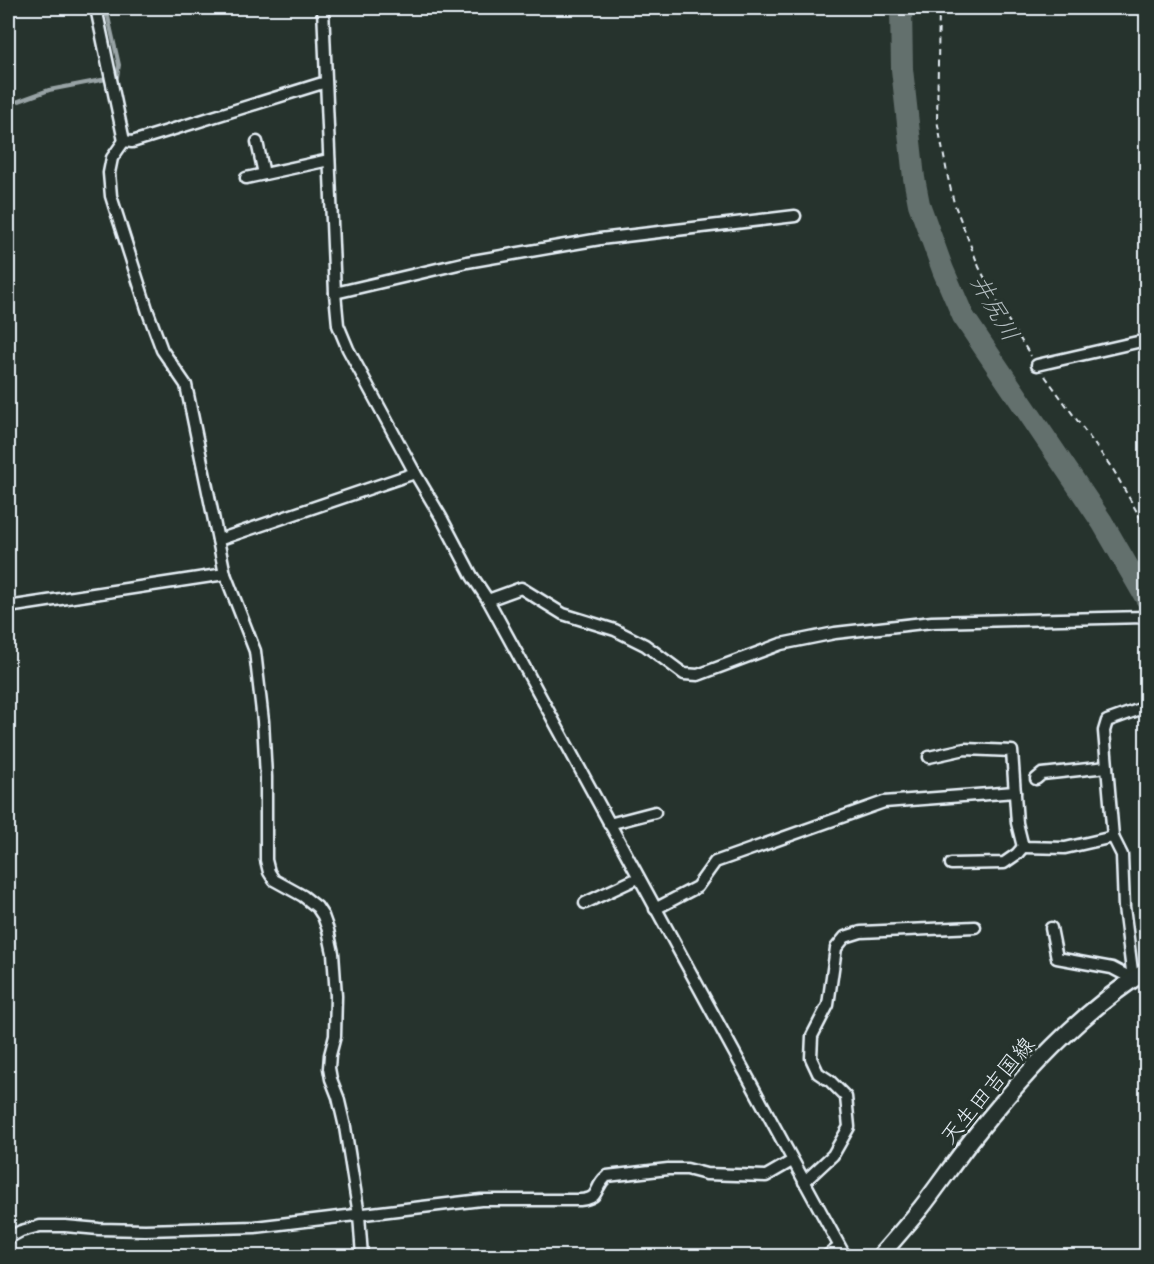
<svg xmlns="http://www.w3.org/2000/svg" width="1154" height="1264" font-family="'Shantell Sans','Klee One',sans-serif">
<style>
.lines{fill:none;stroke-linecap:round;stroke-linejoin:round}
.stream{stroke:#98a3a5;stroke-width:4}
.river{stroke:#636f6d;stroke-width:22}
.street-casing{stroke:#e8f1f8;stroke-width:15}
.secondary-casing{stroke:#e8f1f8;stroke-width:20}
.path{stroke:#e8f1f8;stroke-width:2;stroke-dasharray:6 4.5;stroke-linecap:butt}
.street{stroke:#26332d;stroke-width:10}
.secondary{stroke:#26332d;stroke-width:15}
.labels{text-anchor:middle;stroke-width:6;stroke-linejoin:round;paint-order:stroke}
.street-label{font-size:22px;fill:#e8f1f8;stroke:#26332d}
.water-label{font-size:24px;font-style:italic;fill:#b3bdc0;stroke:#26332d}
</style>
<rect width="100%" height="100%" fill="#26332d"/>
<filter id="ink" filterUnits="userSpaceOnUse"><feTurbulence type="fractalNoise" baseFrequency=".0167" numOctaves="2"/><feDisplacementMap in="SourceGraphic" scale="12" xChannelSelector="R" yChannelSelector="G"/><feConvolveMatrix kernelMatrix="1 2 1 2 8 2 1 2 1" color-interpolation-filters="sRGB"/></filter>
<g filter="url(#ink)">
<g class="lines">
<path class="stream" d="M 8,105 L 49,90 L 117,77 L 119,65 L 106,8"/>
<path class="river" d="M 901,8 L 902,69 L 914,178 L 919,204 L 943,270 L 963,316 L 1102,522 L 1146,598"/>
<defs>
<g id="street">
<path d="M 96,8 L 124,141"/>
<path d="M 323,8 L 335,293 L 338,325 L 348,349 L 415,473 L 441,517 L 472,576 L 488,600 L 845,1256"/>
<path d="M 124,141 L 112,158 L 109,173 L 111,196 L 148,312 L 162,350 L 186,385 L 225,574 L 255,651 L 263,721 L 266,777 L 266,860 L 269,872 L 274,880 L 303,896 L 317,907 L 323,916 L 328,930 L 333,953 L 336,996 L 335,1036 L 330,1055 L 329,1068 L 331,1079 L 338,1097 L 345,1127 L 359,1215 L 362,1256"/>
<path d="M 124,141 L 132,142 L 326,82"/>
<path d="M 257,142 L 264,174"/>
<path d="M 246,178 L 329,160"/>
<path d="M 335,293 L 467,262 L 600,239 L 795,216"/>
<path d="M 1037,365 L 1146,340"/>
<path d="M 218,540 L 415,473"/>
<path d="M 488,600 L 521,588 L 563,614 L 615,630 L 645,645 L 684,674 L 698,675 L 781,644 L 835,633 L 932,622 L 1145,617 L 1146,619"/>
<path d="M 8,607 L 225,574"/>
<path d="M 929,757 L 965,749 L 1012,751 L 1017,823 L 1023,847 L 1065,848 L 1113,837"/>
<path d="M 1036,779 L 1042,774 L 1107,767"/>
<path d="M 609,824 L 655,812"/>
<path d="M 951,864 L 1004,863 L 1017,854 L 1023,847"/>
<path d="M 585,903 L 638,878"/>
<path d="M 655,909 L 697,887 L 715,862 L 884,802 L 1015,792"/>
<path d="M 1051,928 L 1057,958 L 1112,968 L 1133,979"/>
<path d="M 1133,979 L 1124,907 L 1122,855 L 1113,837 L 1104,731 L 1107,721 L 1146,707"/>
<path d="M 804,1182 L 833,1155 L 849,1127 L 846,1097 L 830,1081 L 818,1073 L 811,1058 L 812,1036 L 828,1005 L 836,948 L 845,937 L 861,932 L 975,927"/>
<path d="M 8,1238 L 21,1231 L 40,1226 L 65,1226 L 99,1229 L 145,1230 L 255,1227 L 481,1200 L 580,1200 C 602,1198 592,1189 607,1176 L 668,1169 L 687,1169 L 706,1174 L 766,1176 L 792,1161"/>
<path d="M 827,1256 L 839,1247"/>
</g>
<path id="secondary" d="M 880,1256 C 894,1240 908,1224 921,1208 C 939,1185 955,1161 973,1138 C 1023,1075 1078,1014 1146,971"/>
</defs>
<use href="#street" class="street-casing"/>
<use href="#secondary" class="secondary-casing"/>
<g class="path">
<path d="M 939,8 L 937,120 L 948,178 L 954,203 L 979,267 L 1001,309 L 1031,356"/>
<path d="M 1045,376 L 1114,471 L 1146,528"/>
</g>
<use href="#street" class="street"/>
<use href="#secondary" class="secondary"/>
</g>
</g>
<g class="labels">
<g class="street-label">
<text transform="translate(987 1090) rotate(-50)" y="8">天生田吉国線</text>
</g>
<g class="water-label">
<text transform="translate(995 308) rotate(60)" y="8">井尻川</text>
</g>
</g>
<rect width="1154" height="1264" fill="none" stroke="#26332d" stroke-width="30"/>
<rect x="15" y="15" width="1124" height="1234" fill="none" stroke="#e8f1f8" stroke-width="2" filter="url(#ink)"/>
</svg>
